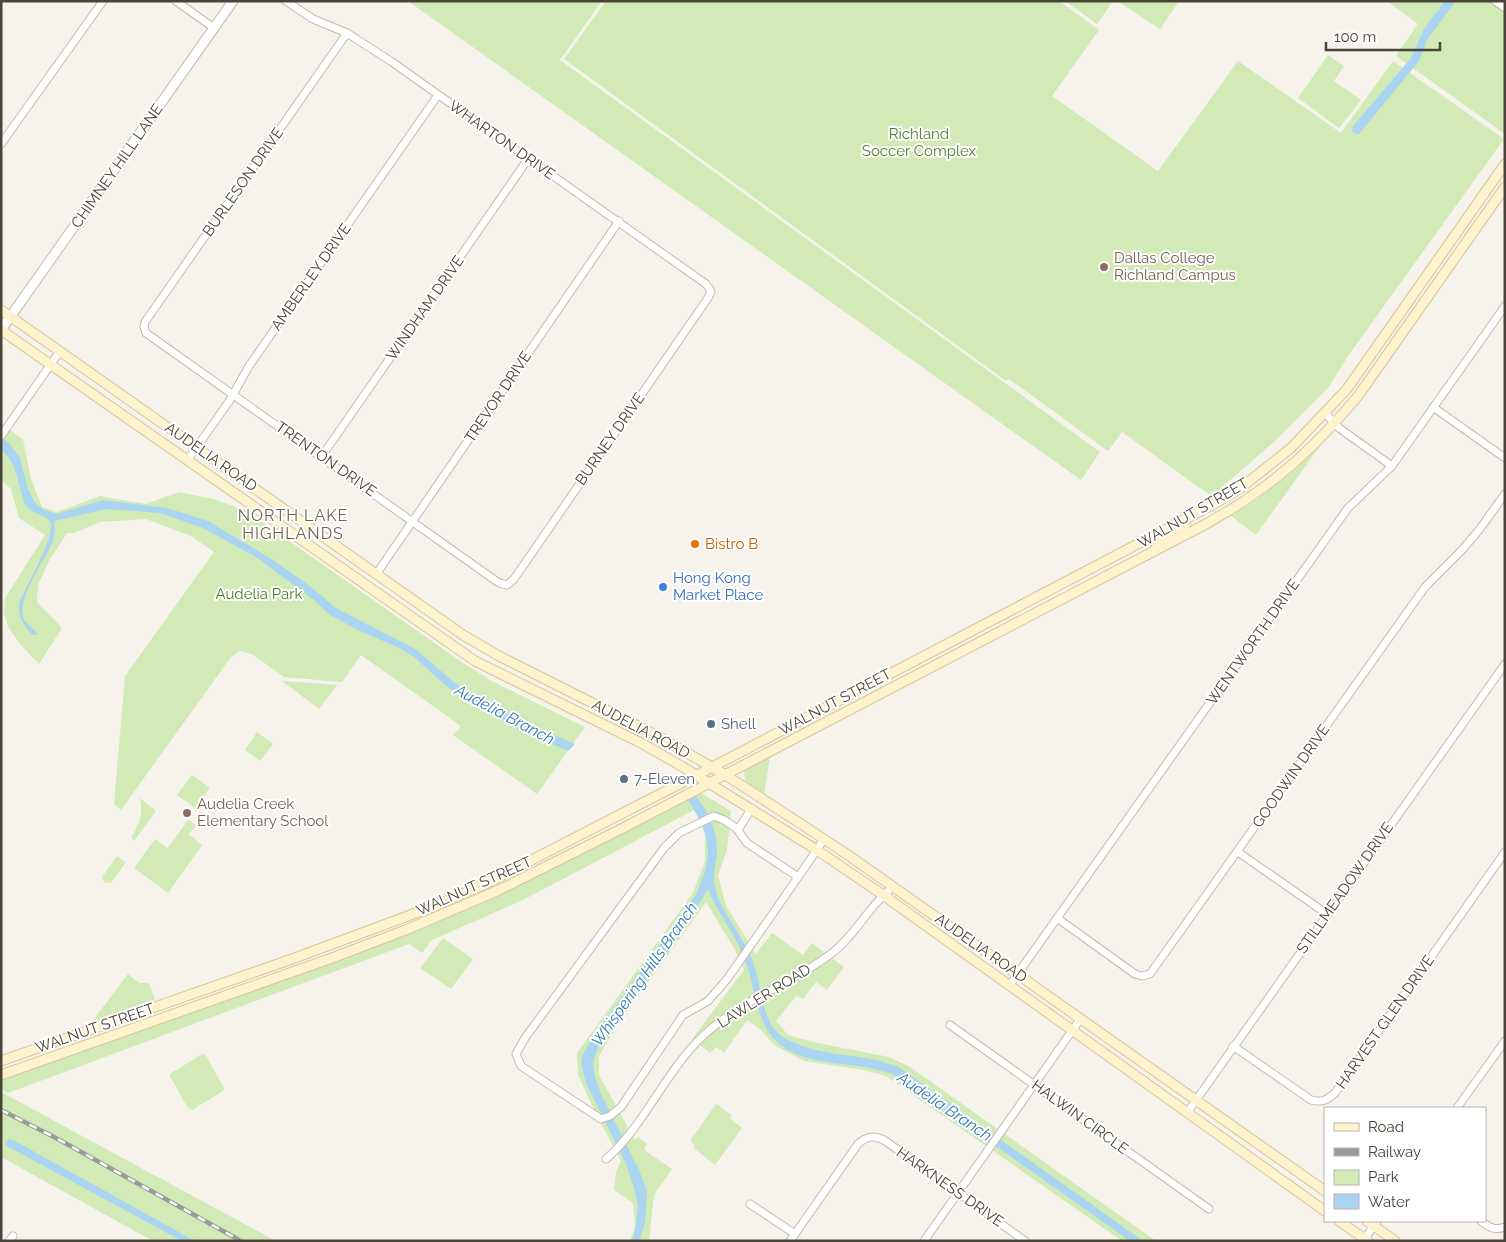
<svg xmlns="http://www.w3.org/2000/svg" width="1506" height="1242" font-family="Raleway,sans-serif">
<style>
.green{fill:#d2eab5}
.water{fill:#a9d4f2}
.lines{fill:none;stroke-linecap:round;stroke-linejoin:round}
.minor-casing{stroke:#c2bbae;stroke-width:9}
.tertiary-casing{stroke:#c2bbae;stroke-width:11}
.secondary-casing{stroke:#d6c79b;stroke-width:11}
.minor{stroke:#fff;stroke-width:7}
.tertiary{stroke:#fff;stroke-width:9}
.secondary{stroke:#fff3cd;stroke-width:9}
.rail-casing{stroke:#9a9a9a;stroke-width:4.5}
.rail{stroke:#fff;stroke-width:2.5;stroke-dasharray:8;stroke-linecap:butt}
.education-dot{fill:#8d6e63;stroke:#fff;stroke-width:2}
.food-dot{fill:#e8710a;stroke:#fff;stroke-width:2}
.shop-dot{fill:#3f7fe0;stroke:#fff;stroke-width:2}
.service-dot{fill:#5c6f8a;stroke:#fff;stroke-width:2}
.labels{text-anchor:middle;stroke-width:4;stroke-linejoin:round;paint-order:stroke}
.park-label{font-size:15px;fill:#4a7f2a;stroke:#fff}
.street-label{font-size:15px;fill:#4b4439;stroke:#fff}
.education-label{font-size:15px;fill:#785e54;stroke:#fff;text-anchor:start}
.food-label{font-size:15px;fill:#c56008;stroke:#fff;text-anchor:start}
.shop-label{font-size:15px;fill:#366cbe;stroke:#fff;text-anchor:start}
.service-label{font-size:15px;fill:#4e5e75;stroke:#fff;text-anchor:start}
.neighbourhood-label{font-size:16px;letter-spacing:1px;fill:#6e6250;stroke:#fff}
.water-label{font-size:16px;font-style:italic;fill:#2e7ab2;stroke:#fff}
</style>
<rect width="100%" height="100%" fill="#f6f3ec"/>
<g class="green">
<path d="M 408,1 L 602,1 L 560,60 L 1100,452 L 1081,480 Z"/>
<path d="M 606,1 L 1059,1 L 1099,30 L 1052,96 L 1158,171 L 1238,61 L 1341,133 L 1393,61 L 1504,139 L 1348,356 L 1328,388 L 1277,439 L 1220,489 L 1214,498 L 1122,432 L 1108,451 L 1009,379 L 1006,381 L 564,59 Z"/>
<path d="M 1065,1 L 1113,1 L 1097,24 Z"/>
<path d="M 1117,1 L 1179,1 L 1160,29 Z"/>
<path d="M 1387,1 L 1505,1 L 1505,134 L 1396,56 L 1418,24 Z"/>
<path d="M 1328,55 L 1344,66 L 1334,81 L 1361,100 L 1339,128 L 1298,98 Z"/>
<path d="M 1,424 L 23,439 L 31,479 L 42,507 L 57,512 L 100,496 L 146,504 L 179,492 L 213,499 L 245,510 L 463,663 L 492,681 L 585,727 L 537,794 L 453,735 L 461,726 L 361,655 L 342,682 L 284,677 L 252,654 L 240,651 L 231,657 L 121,810 L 114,804 L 125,676 L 214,552 L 191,536 L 146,519 L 100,522 L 74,533 L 67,533 L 49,561 L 38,585 L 37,602 L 62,628 L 39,664 L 20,644 L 8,627 L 4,613 L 5,598 L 45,535 L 19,518 L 11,489 L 1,480 Z"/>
<path d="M 1320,446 L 1256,535 L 1231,516 C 1264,497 1291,472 1320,446 Z"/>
<path d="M 282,681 L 337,685 L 319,709 Z"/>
<path d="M 257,732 L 273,744 L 260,761 L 245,750 Z"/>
<path d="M 770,756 L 764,795 L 745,781 L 744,770 Z"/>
<path d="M 192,775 L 210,788 L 195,808 L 177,795 Z"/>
<path d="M 701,793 L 731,811 L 727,850 L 718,875 L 726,906 L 756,954 L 772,933 L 803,955 L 812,943 L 844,967 L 827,990 L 816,982 L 803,999 L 796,996 L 776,1021 L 788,1035 L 813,1042 L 889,1057 L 910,1067 L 1156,1241 L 1122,1241 L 886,1076 L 864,1070 L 804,1061 L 774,1045 L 760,1029 L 747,1020 L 724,1053 L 716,1047 L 710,1053 L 692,1039 L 744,970 L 734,948 L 706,902 L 621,1020 L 599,1056 L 599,1075 L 635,1140 L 638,1137 L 647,1143 L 644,1150 L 672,1169 L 654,1195 L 649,1241 L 630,1241 L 635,1227 L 633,1203 L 614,1190 L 616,1172 L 621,1161 L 598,1118 L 578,1075 L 577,1053 L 693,893 L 705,861 L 705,826 L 696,809 L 521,901 L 432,940 L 422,953 L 409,944 L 8,1093 L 1,1089 L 1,1080 L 406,935 L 515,887 Z"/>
<path d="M 140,798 L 156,811 L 134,841 L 131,837 C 140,824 143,814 140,798 Z"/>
<path d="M 188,820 L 196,825 L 189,834 L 202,845 L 168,893 L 134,868 L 155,839 L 168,848 Z"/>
<path d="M 117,856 L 126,862 L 111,883 L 104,882 L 102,877 Z"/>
<path d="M 443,938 L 473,959 L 451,989 L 420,968 Z"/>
<path d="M 128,974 L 139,983 L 149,983 L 155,1000 L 91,1023 Z"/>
<path d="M 203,1054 L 206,1056 L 224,1088 L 223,1091 L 192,1110 L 188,1108 L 170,1076 L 171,1073 Z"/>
<path d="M 1,1092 L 276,1241 L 153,1241 L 1,1157 Z"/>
<path d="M 716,1104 L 732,1115 L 730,1118 L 742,1128 L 715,1165 L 694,1148 L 695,1145 L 690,1141 Z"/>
</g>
<g class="water">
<path d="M 1445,1 L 1456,1 L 1428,38 L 1419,61 L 1359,134 L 1355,134 L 1352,131 L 1353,126 L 1411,58 L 1424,29 Z"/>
<path d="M 1,438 L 9,443 L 20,458 L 28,489 L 35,503 L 44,510 L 57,514 L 103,500 L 167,508 L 208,521 L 270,558 L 310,586 L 336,608 L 415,649 L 454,682 L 518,720 L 575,744 L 568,751 L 515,728 L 449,688 L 414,657 L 399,648 L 358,630 L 330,615 L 314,600 L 256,557 L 203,528 L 160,513 L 107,509 L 54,521 C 55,528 55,534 53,541 C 46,559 17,598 23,617 C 25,623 33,629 38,634 L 33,635 C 23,625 18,617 19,603 C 25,589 59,531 49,520 C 41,512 28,515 23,499 C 18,482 16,461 1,450 Z"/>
<path d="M 695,795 C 708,811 718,832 717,854 C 716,865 712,875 715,887 C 721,914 745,937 754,965 C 762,987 761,1023 783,1037 C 819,1059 862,1051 900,1068 L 1143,1241 L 1130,1241 L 898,1077 C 868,1062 833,1067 802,1056 C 750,1037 761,994 742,953 C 733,931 717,912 708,889 C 678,941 638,989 603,1038 L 596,1052 L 593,1063 L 595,1077 L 601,1094 L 639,1170 L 647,1192 L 645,1223 L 639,1241 L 631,1241 L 635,1231 L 638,1206 L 635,1191 L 626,1164 L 586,1083 L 581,1064 L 582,1056 L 593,1037 L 695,896 C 715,855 711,836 687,798 Z"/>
<path d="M 7,1140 L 13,1140 L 195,1241 L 182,1241 L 5,1145 Z"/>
</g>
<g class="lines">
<defs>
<g id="minor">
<path d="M 176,1 L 214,28"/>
<path d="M 286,1 L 313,19 L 347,33 L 392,62 L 706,284 L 711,291 L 708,298 L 514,579 L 507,585 L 499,583 L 146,333 L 144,327 L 145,322 L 347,33"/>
<path d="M 1495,1 L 1505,8"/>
<path d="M 1,144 L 103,1"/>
<path d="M 1433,407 L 1505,458"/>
<path d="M 1325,413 L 1339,428 L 1392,466"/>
<path d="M 1,436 L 60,351"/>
<path d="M 322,456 L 528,159"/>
<path d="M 187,461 L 230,400 L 249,366 L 438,95"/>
<path d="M 377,573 L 619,221"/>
<path d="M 738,830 L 751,809"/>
<path d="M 1238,852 L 1327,914"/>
<path d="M 798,877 L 747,843 L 736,828 L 724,820 L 714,816 L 679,833 L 664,848 L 525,1038 L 516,1054 L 521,1066 L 601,1119 L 610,1116 L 621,1107 L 683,1015 L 708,1001 L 728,978 L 812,857 L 824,839"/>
<path d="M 1057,918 L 1135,974 L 1142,976 L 1150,974 L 1425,587 L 1462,550 L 1479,530 L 1505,494"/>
<path d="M 1009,986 L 1348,508 L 1392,466 L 1505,306"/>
<path d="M 950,1025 L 1209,1209"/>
<path d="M 1233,1046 L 1311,1100 C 1322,1103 1327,1100 1335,1093 L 1505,852"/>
<path d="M 1457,1108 L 1505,1041"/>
<path d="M 1187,1113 L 1505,664"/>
<path d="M 606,1159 C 646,1124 665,1071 704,1035 C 741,1000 792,984 832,953 C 856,935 869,905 893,887"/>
<path d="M 750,1204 L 795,1234"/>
<path d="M 1481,1221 C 1489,1227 1494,1231 1505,1227"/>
<path d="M 9,1241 L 13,1236"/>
<path d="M 790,1241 L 858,1144 C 867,1136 874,1135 884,1140 L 1025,1241"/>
<path d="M 924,1241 L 1081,1018"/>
<path d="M 1363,1241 L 1377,1221"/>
</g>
<path id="tertiary" d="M 1,330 L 233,1"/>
<g id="secondary">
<path d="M 1,310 L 463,635 L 499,656 L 654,734 L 724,774 L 801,824 L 848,855 L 1325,1191"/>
<path d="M 1,330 L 475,661 L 641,743 L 683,767 L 817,850 L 883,895 L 1325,1211"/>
<path d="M 1155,549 L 1163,540 L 1185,527 L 1185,521"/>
<path d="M 1,1061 L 292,959 L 432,907 L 483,885 L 697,775 L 1216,503 L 1242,487 L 1291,448 L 1347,389 L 1505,164"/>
<path d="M 1,1075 L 332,958 L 408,929 L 499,890 L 623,828 L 1208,523 C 1224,513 1240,505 1254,494 C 1294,467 1327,433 1358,396 L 1505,187"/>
<path d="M 1339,1221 L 1368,1241"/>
<path d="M 1367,1221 L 1395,1241"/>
</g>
</defs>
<use href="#minor" class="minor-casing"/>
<use href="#tertiary" class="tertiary-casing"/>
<use href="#secondary" class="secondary-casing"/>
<use href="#minor" class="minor"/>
<use href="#tertiary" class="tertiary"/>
<use href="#secondary" class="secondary"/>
<defs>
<path id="rail" d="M 1,1110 L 56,1138 L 241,1241"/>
</defs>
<use href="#rail" class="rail-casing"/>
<use href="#rail" class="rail"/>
</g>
<g class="education-dot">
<circle cx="1104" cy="267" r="5"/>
<circle cx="187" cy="813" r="5"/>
</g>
<circle class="food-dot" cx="695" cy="544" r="5"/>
<circle class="shop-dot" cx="663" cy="587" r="5"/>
<g class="service-dot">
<circle cx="711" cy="724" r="5"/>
<circle cx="624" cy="779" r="5"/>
</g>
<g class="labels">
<g class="park-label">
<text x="919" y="139">Richland<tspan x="919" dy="17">Soccer Complex</tspan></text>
<text x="259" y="599">Audelia Park</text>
</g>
<g class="street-label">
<text transform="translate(502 140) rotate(35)" y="5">WHARTON DRIVE</text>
<text transform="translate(117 166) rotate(-55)" y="5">CHIMNEY HILL LANE</text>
<text transform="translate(243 182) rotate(-55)" y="5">BURLESON DRIVE</text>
<text transform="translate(311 277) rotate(-55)" y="5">AMBERLEY DRIVE</text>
<text transform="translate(425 308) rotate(-55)" y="5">WINDHAM DRIVE</text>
<text transform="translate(498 397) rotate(-56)" y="5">TREVOR DRIVE</text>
<text transform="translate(610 439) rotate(-55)" y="5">BURNEY DRIVE</text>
<text transform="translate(211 457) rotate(35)" y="5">AUDELIA ROAD</text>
<text transform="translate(326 459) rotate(35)" y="5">TRENTON DRIVE</text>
<text transform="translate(1193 513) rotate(-30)" y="5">WALNUT STREET</text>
<text transform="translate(1253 642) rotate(-55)" y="5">WENTWORTH DRIVE</text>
<text transform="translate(835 702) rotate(-28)" y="5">WALNUT STREET</text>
<text transform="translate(641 729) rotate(28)" y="5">AUDELIA ROAD</text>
<text transform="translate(1291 776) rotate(-55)" y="5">GOODWIN DRIVE</text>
<text transform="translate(474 886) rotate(-24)" y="5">WALNUT STREET</text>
<text transform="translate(1345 888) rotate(-55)" y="5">STILLMEADOW DRIVE</text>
<text transform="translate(981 948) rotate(35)" y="5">AUDELIA ROAD</text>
<text transform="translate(764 996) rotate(-32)" y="5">LAWLER ROAD</text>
<text transform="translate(1385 1022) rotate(-55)" y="5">HARVEST GLEN DRIVE</text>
<text transform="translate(95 1028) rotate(-19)" y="5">WALNUT STREET</text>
<text transform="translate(1080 1117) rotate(36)" y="5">HALWIN CIRCLE</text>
<text transform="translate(950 1187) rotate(35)" y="5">HARKNESS DRIVE</text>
</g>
<g class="education-label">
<text x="1114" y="263">Dallas College<tspan x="1114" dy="17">Richland Campus</tspan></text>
<text x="197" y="809">Audelia Creek<tspan x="197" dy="17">Elementary School</tspan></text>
</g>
<g class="food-label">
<text x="705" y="549">Bistro B</text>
</g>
<g class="shop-label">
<text x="673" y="583">Hong Kong<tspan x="673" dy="17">Market Place</tspan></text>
</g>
<g class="service-label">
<text x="721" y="729">Shell</text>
<text x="634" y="784">7-Eleven</text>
</g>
<g class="neighbourhood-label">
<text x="293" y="521">NORTH LAKE<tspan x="293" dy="18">HIGHLANDS</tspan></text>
</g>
<g class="water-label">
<text transform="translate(505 714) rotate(28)" y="6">Audelia Branch</text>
<text transform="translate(644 974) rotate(-55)" y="6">Whispering Hills Branch</text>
<text transform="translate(945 1106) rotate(34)" y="6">Audelia Branch</text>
</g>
</g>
<rect width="1506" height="1242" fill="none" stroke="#4b4439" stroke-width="5"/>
<rect x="1324" y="1107" width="162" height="115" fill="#ffffff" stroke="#b7b4b0"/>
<rect x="1334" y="1123" width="25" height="8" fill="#fff3cd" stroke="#b7b4b0"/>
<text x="1368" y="1132" font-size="15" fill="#4b4439">Road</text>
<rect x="1334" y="1148" width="25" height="8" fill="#9a9a9a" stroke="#b7b4b0"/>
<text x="1368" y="1157" font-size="15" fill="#4b4439">Railway</text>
<rect x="1334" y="1170" width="25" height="15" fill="#d2eab5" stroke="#b7b4b0"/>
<text x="1368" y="1182" font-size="15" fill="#4b4439">Park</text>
<rect x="1334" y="1194" width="25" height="15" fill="#a9d4f2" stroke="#b7b4b0"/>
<text x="1368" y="1207" font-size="15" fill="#4b4439">Water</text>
<path d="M1326 42v8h114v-8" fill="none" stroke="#4b4439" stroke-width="2.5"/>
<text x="1334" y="42" font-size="15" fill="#4b4439" stroke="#ffffff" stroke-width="4" paint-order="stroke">100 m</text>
</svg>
